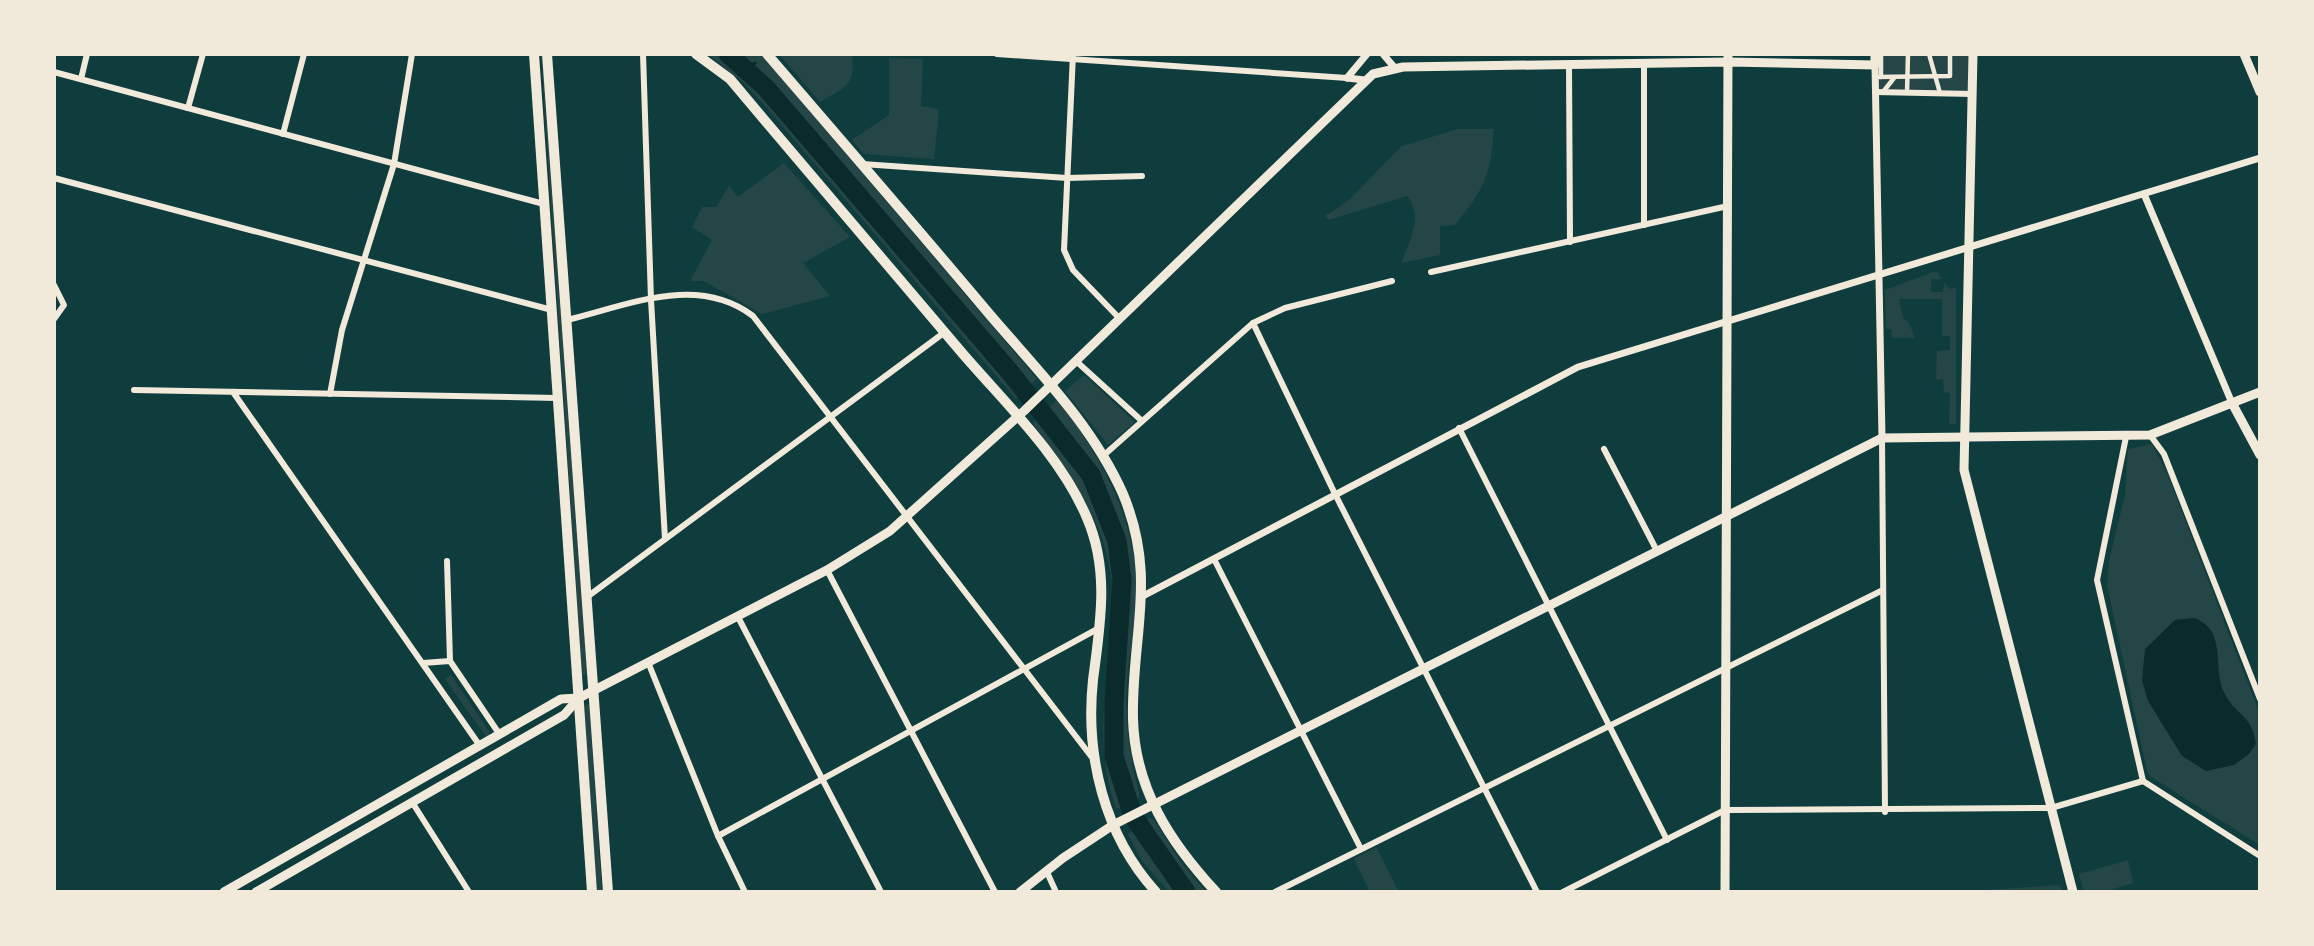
<svg xmlns="http://www.w3.org/2000/svg" width="2314" height="946" font-family="'Work Sans',sans-serif">
<style>
.green{fill:#244646}
.water{fill:#0a2a2b}
.lines{fill:none;stroke-linecap:round;stroke-linejoin:round}
.stream{stroke:#0a2a2b;stroke-width:3.5}
.river{stroke:#0a2a2b;stroke-width:19}
.pedestrian{stroke:#f1e9da;stroke-width:4.5}
.minor{stroke:#f1e9da;stroke-width:6}
.tertiary{stroke:#f1e9da;stroke-width:7}
.secondary{stroke:#f1e9da;stroke-width:9}
.primary{stroke:#f1e9da;stroke-width:10}
</style>
<rect width="100%" height="100%" fill="#0f3d3e"/>
<g class="green">
<path d="M 541,54 L 544,54 L 587,674 L 582,676 Z"/>
<path d="M 708,54 L 761,54 L 1037,379 L 1016,399 L 767,108 L 745,84 Z"/>
<path d="M 779,54 L 852,54 C 856,86 845,87 820,102 Z"/>
<path d="M 1875,54 L 1973,54 L 1973,94 L 1875,92 Z"/>
<path d="M 889,58 L 923,59 L 921,106 L 939,109 L 934,159 L 864,154 L 852,140 L 889,115 Z"/>
<path d="M 1458,129 L 1494,129 C 1490,177 1485,188 1455,225 L 1440,226 L 1440,255 L 1401,263 C 1409,245 1424,214 1407,196 L 1329,220 L 1325,216 L 1348,201 L 1402,146 Z"/>
<path d="M 784,163 L 850,237 L 803,263 L 830,296 L 762,314 L 704,281 L 690,281 L 712,240 L 692,227 L 702,207 L 716,207 L 729,186 L 738,197 Z"/>
<path d="M 1936,271 L 1942,279 L 1931,279 L 1931,292 L 1943,292 L 1944,282 L 1950,289 L 1956,288 L 1956,424 L 1949,424 L 1950,393 L 1944,392 L 1943,379 L 1936,379 L 1937,351 L 1950,350 L 1950,336 L 1942,336 L 1942,299 L 1899,299 L 1903,318 L 1909,323 L 1915,338 L 1892,338 L 1891,329 L 1886,329 L 1885,290 Z"/>
<path d="M 1084,375 L 1135,422 L 1108,445 L 1065,391 Z"/>
<path d="M 1058,399 C 1106,465 1141,527 1137,611 C 1136,628 1132,643 1129,659 C 1123,704 1127,749 1139,792 L 1139,798 L 1120,809 L 1116,808 C 1090,732 1112,685 1113,611 C 1115,533 1076,482 1033,423 Z"/>
<path d="M 2152,444 L 2167,473 L 2260,715 L 2260,845 L 2151,777 L 2147,771 L 2107,585 L 2109,561 L 2125,495 L 2128,449 Z"/>
<path d="M 451,675 L 490,733 L 487,738 L 445,679 Z"/>
<path d="M 589,704 L 602,892 L 597,892 L 584,705 Z"/>
<path d="M 1149,818 L 1154,820 L 1180,861 L 1206,892 L 1169,892 L 1142,861 L 1128,834 Z"/>
<path d="M 1376,847 L 1399,892 L 1370,892 L 1354,859 Z"/>
<path d="M 2128,860 L 2133,883 L 2103,892 L 2084,892 L 2079,874 Z"/>
<path d="M 2060,885 L 2062,892 L 1985,890 Z"/>
</g>
<path class="water" d="M 2194,618 C 2229,631 2211,669 2225,694 C 2235,715 2252,714 2256,744 L 2249,754 L 2234,765 L 2206,771 L 2182,756 L 2148,701 L 2142,680 L 2145,649 L 2175,620 Z"/>
<g class="lines">
<path class="stream" d="M 748,69 L 755,63"/>
<path class="river" d="M 728,54 L 765,87 L 1009,371 L 1091,475 L 1117,541 L 1122,580 L 1114,703 L 1114,756 L 1133,816 L 1186,892"/>
<g class="pedestrian">
<path d="M 1929,54 L 1940,93"/>
<path d="M 1876,77 L 1950,76 L 1950,54"/>
<path d="M 1881,77 L 1881,54"/>
<path d="M 1883,92 L 1894,78"/>
<path d="M 1907,93 L 1908,54"/>
</g>
<g class="minor">
<path d="M 643,54 L 651,300 L 665,539"/>
<path d="M 997,54 L 1347,78"/>
<path d="M 1073,54 L 1064,250 L 1073,270 L 1120,319"/>
<path d="M 1644,64 L 1644,225"/>
<path d="M 1569,65 L 1570,242"/>
<path d="M 54,72 L 544,204"/>
<path d="M 81,79 L 87,54"/>
<path d="M 1875,92 L 1973,94"/>
<path d="M 188,108 L 203,54"/>
<path d="M 283,134 L 304,54"/>
<path d="M 862,164 L 1067,178 L 1142,176"/>
<path d="M 54,178 L 552,310"/>
<path d="M 1431,272 L 1728,206"/>
<path d="M 54,285 L 64,305 L 54,319"/>
<path d="M 567,320 C 629,305 697,274 753,316 L 1094,760"/>
<path d="M 1253,323 L 1335,494 L 1537,892"/>
<path d="M 1076,361 L 1142,421"/>
<path d="M 134,390 L 557,398"/>
<path d="M 233,392 L 480,746"/>
<path d="M 330,394 L 342,330 L 394,164 L 412,54"/>
<path d="M 1459,428 L 1667,840"/>
<path d="M 2150,435 L 2164,454 L 2260,699"/>
<path d="M 2126,437 L 2097,580 L 2143,781"/>
<path d="M 1882,438 L 1885,812"/>
<path d="M 1604,449 L 1657,551"/>
<path d="M 1103,456 L 1253,323 L 1285,308 L 1392,281"/>
<path d="M 1214,559 L 1361,849"/>
<path d="M 447,561 L 450,661"/>
<path d="M 827,570 L 995,892"/>
<path d="M 587,597 L 945,332"/>
<path d="M 738,617 L 881,892"/>
<path d="M 648,662 L 718,836 L 745,892"/>
<path d="M 423,663 L 450,661 L 500,735"/>
<path d="M 2143,781 L 2260,856"/>
<path d="M 412,802 L 469,892"/>
<path d="M 718,836 L 1101,627"/>
<path d="M 1046,870 L 1056,892"/>
<path d="M 1275,892 L 1883,590"/>
<path d="M 1563,892 L 1725,810 L 2051,808 L 2143,781"/>
</g>
<g class="tertiary">
<path d="M 1383,54 L 1394,67"/>
<path d="M 1875,65 L 1882,438"/>
<path d="M 1347,78 L 1367,54"/>
<path d="M 1347,78 L 1365,80"/>
<path d="M 2144,194 L 2232,403"/>
<path d="M 1143,596 L 1578,367 L 2260,158"/>
</g>
<g class="secondary">
<path d="M 1973,54 L 1964,470 L 2073,892"/>
<path d="M 2244,54 L 2260,92"/>
<path d="M 2232,403 L 2260,455"/>
<path d="M 224,892 L 561,699 L 579,698"/>
<path d="M 256,892 L 564,715 L 579,698 L 827,570 L 890,531 L 1024,411 L 1373,74 L 1403,67 L 1728,62 L 1875,65 L 1875,54"/>
<path d="M 1020,892 L 1063,858 L 1113,825 L 1882,438 L 2150,435 L 2260,392"/>
<path d="M 1725,892 L 1728,54"/>
</g>
<g class="primary">
<path d="M 534,54 L 592,892"/>
<path d="M 547,54 L 608,892"/>
<path d="M 696,54 L 730,79 C 807,171 885,262 963,354 C 1007,405 1061,456 1087,518 C 1110,571 1100,625 1093,680 C 1085,755 1104,835 1156,892"/>
<path d="M 767,54 C 842,141 917,228 991,316 C 1039,372 1093,426 1123,494 C 1158,578 1131,636 1133,719 C 1135,789 1170,842 1216,892"/>
</g>
</g>
<rect width="2314" height="946" fill="none" stroke="#f1e9da" stroke-width="112"/>
</svg>
